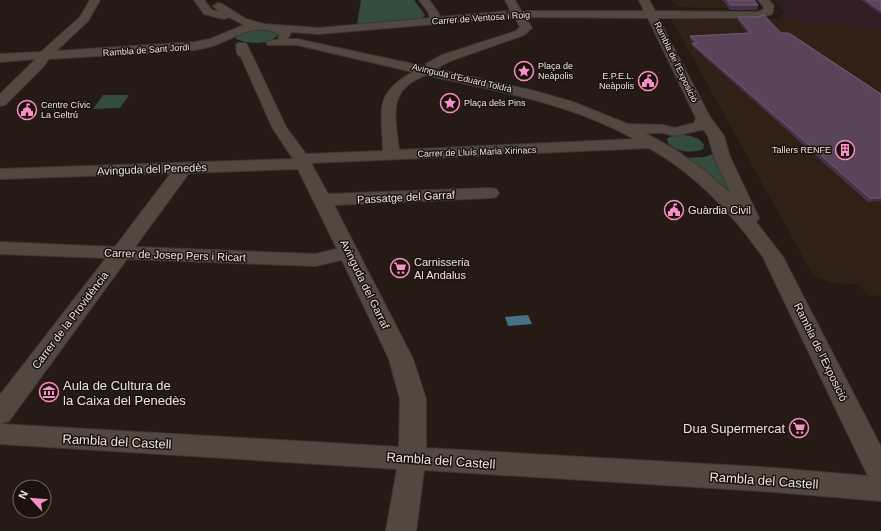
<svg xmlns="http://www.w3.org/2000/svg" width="881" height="531" font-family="Arial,sans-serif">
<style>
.commercial{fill:#311e24}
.built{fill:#302116}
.green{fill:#334c3c}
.water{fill:#477185}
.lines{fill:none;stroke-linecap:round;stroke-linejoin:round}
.minor-casing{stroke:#3e3733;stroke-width:2}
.minor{fill:#534840;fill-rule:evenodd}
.wall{fill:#48314a}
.building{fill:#5a445a;stroke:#705d6f}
.labels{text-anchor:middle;stroke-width:3;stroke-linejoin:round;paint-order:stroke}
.far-street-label{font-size:9px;fill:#eae3df;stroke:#1b120b}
.far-poi-label{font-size:9px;fill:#eae3df;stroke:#1b120b;text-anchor:start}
.street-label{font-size:11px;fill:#eae3df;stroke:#1b120b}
.poi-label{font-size:11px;fill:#eae3df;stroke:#1b120b;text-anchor:start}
.near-poi-label{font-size:13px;fill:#eae3df;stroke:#1b120b;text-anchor:start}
.near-street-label{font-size:13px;fill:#eae3df;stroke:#1b120b}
</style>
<rect width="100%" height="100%" fill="#251b14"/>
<path class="commercial" d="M 775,0 L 881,0 L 881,28 L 802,22 L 779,18 L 785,12 Z"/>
<g class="built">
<path d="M 672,0 L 748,0 L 757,9 L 677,7 Z"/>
<path d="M 779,18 L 802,22 L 881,28 L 881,295 L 869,296 L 859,284 L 832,283 L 813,275 L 671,19 L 765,20 Z"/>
</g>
<g class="green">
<path d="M 361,0 L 414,0 L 425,15 L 422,18 L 357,24 Z"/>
<path d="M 264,28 L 277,32 L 278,34 C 270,46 248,44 236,39 L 236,36 C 242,28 254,29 264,28 Z"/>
<path d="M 103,95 L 129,95 L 120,108 L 93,109 Z"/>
<path d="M 679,135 C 688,135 699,136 704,145 L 703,149 C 691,154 677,152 668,143 L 667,139 L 672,136 Z"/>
<path d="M 713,154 L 730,194 L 685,158 L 704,157 Z"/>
</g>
<path class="water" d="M 528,315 L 532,324 L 508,326 L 505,317 Z"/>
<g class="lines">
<defs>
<path id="minor" d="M 90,0 L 100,0 L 88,21 L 56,51 L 195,42 L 210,39 L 244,25 L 229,17 L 224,19 L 204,14 L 194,0 L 204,0 L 212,10 L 220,12 L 213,6 L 218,3 L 222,4 L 246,19 L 264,24 L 277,25 L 319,28 L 430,18 L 428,12 L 419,0 L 429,0 L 438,12 L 440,17 L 511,11 L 505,0 L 515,0 L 521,11 L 644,11 L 639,0 L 649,0 L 655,11 L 757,12 L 763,10 L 764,7 L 758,0 L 769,0 L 774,6 L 772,14 L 757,18 L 658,18 L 710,117 L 724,136 L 730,157 L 759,218 L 756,222 L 783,257 L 881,447 L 881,501 L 775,492 L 424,470 L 416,531 L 386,531 L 397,469 L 0,444 L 0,395 L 106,258 L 0,254 L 0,242 L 115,247 L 171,173 L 0,179 L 0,169 L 293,159 L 272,127 L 241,57 L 237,54 L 236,45 L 238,43 L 246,43 C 249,47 249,51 252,55 L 286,127 L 306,154 L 383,151 C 382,110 373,94 413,72 L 297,45 L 268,45 L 266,43 L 268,41 L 280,39 L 278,37 L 279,34 C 254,23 241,35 220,43 C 212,47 203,48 195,50 L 49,59 L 42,68 L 5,105 L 0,106 L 0,94 L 36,59 L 0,62 L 0,54 L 41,52 L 80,17 ZM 515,17 L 520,27 L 516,31 L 442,55 L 422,66 L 297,39 L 288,39 L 291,32 L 319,34 ZM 525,17 L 648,18 L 696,118 L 694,123 L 675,128 L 663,125 L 628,124 L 573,102 L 535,91 L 436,69 L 450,61 L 524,35 L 532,28 ZM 426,75 C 497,91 570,103 634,139 L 399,150 C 397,130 389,100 407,86 C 412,81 420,78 426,75 ZM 701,130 L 704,130 L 708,136 L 714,157 L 731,194 L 705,171 L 676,150 L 645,133 L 663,133 L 675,136 ZM 649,148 C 696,174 733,214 763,257 L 868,476 L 775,468 L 426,448 L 426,399 L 413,359 L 334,205 L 490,198 L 496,197 L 499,193 L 496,189 L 490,188 L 328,194 L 311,163 ZM 298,169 L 337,249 L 315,254 L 135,247 L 189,173 ZM 127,259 L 315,266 L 342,260 L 389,359 L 400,399 L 399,447 L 1,424 L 9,421 Z"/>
</defs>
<use href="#minor" class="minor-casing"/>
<use href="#minor" class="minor"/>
</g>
<g class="wall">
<path d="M 722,0 L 754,0 L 758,5 L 757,10 L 730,10 Z"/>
<path d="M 861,0 L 881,0 L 881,14 Z"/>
<path d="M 738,17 L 781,33 L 881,94 L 881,201 L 868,202 L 692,46 L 692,43 L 694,43 L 690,39 L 690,36 L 748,33 L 737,20 Z"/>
</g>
<g class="building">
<path d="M 727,0 L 754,0 L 758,5 L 731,5 Z"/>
<path d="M 866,0 L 881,0 L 881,11 Z"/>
<path d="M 764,15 L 781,33 L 789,33 L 881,94 L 881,198 L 870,198 L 692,43 L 698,43 L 690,36 L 751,33 L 738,17 L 758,17 Z"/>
</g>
<defs>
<symbol id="sight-ring" viewBox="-11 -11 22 22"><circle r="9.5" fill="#1b120b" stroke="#fa8fc7" stroke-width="1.5"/><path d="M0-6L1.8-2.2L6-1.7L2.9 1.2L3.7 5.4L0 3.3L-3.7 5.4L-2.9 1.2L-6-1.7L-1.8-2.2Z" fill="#fa8fc7"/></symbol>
<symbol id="civic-ring" viewBox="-11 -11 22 22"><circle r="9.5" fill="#1b120b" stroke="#fa8fc7" stroke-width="1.5"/><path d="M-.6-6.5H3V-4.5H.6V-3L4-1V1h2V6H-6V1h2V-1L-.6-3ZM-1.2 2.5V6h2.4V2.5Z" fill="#fa8fc7"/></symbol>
<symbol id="building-ring" viewBox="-11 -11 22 22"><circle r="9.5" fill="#1b120b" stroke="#fa8fc7" stroke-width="1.5"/><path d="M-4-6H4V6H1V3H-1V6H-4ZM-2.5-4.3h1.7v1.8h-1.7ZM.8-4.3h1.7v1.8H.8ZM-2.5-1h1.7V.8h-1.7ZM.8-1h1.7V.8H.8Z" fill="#fa8fc7"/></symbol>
<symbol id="supermarket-ring" viewBox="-11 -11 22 22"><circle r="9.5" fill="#1b120b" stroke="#fa8fc7" stroke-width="1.5"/><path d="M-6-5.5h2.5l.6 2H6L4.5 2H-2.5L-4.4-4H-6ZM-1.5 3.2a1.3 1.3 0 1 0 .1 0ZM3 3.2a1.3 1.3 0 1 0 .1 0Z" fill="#fa8fc7"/></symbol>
<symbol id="museum-ring" viewBox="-11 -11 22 22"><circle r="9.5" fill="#1b120b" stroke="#fa8fc7" stroke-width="1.5"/><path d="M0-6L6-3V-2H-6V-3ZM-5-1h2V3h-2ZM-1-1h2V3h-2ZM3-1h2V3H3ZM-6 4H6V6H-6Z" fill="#fa8fc7"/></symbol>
</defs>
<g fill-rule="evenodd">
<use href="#sight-ring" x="513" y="60" width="22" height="22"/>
<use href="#civic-ring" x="637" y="70" width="22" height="22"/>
<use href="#sight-ring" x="439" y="92" width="22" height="22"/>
<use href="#civic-ring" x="16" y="99" width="22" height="22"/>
<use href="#building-ring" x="834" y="139" width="22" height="22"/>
<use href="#civic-ring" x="663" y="199" width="22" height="22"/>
<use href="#supermarket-ring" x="389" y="257" width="22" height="22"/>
<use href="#museum-ring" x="38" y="381" width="22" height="22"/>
<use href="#supermarket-ring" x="788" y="417" width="22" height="22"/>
</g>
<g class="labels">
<g class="far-street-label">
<text transform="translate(481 18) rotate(-4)" y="3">Carrer de Ventosa i Roig</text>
<text transform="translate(146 50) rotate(-4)" y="3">Rambla de Sant Jordi</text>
<text transform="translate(676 62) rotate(64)" y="3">Rambla de l'Exposició</text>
<text transform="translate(462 78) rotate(13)" y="3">Avinguda d'Eduard Toldrà</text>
<text transform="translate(477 152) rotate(-2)" y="3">Carrer de Lluís Maria Xirinacs</text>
</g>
<g class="far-poi-label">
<text x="538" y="69">Plaça de<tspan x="538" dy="10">Neàpolis</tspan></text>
<text x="634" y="79" text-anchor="end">E.P.E.L.<tspan x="634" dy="10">Neàpolis</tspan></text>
<text x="464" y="106">Plaça dels Pins</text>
<text x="41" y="108">Centre Cívic<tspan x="41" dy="10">La Geltrú</tspan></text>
<text x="831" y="153" text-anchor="end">Tallers RENFE</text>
</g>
<g class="street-label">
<text transform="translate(152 169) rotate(-2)" y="4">Avinguda del Penedès</text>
<text transform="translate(406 197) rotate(-3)" y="4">Passatge del Garraf</text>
<text transform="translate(175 255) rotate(2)" y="4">Carrer de Josep Pers i Ricart</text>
<text transform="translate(365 284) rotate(64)" y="4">Avinguda del Garraf</text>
<text transform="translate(70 320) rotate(-53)" y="4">Carrer de la Providència</text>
<text transform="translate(821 352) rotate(64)" y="4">Rambla de l'Exposició</text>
</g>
<g class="poi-label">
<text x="688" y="214">Guàrdia Civil</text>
<text x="414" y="266">Carnisseria<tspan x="414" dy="13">Al Andalus</tspan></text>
</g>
<g class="near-poi-label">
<text x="63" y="390">Aula de Cultura de<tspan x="63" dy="15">la Caixa del Penedès</tspan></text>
<text x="785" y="433" text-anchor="end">Dua Supermercat</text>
</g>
<g class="near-street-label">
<text transform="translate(117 441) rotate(3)" y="5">Rambla del Castell</text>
<text transform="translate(441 460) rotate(4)" y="5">Rambla del Castell</text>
<text transform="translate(764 480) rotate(4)" y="5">Rambla del Castell</text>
</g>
</g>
<g transform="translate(32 499) rotate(296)"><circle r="19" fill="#1b120b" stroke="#6e6660"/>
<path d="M0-3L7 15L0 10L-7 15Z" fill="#fa8fc7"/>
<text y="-6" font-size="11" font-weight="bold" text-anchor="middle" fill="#eae3df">N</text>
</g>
</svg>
